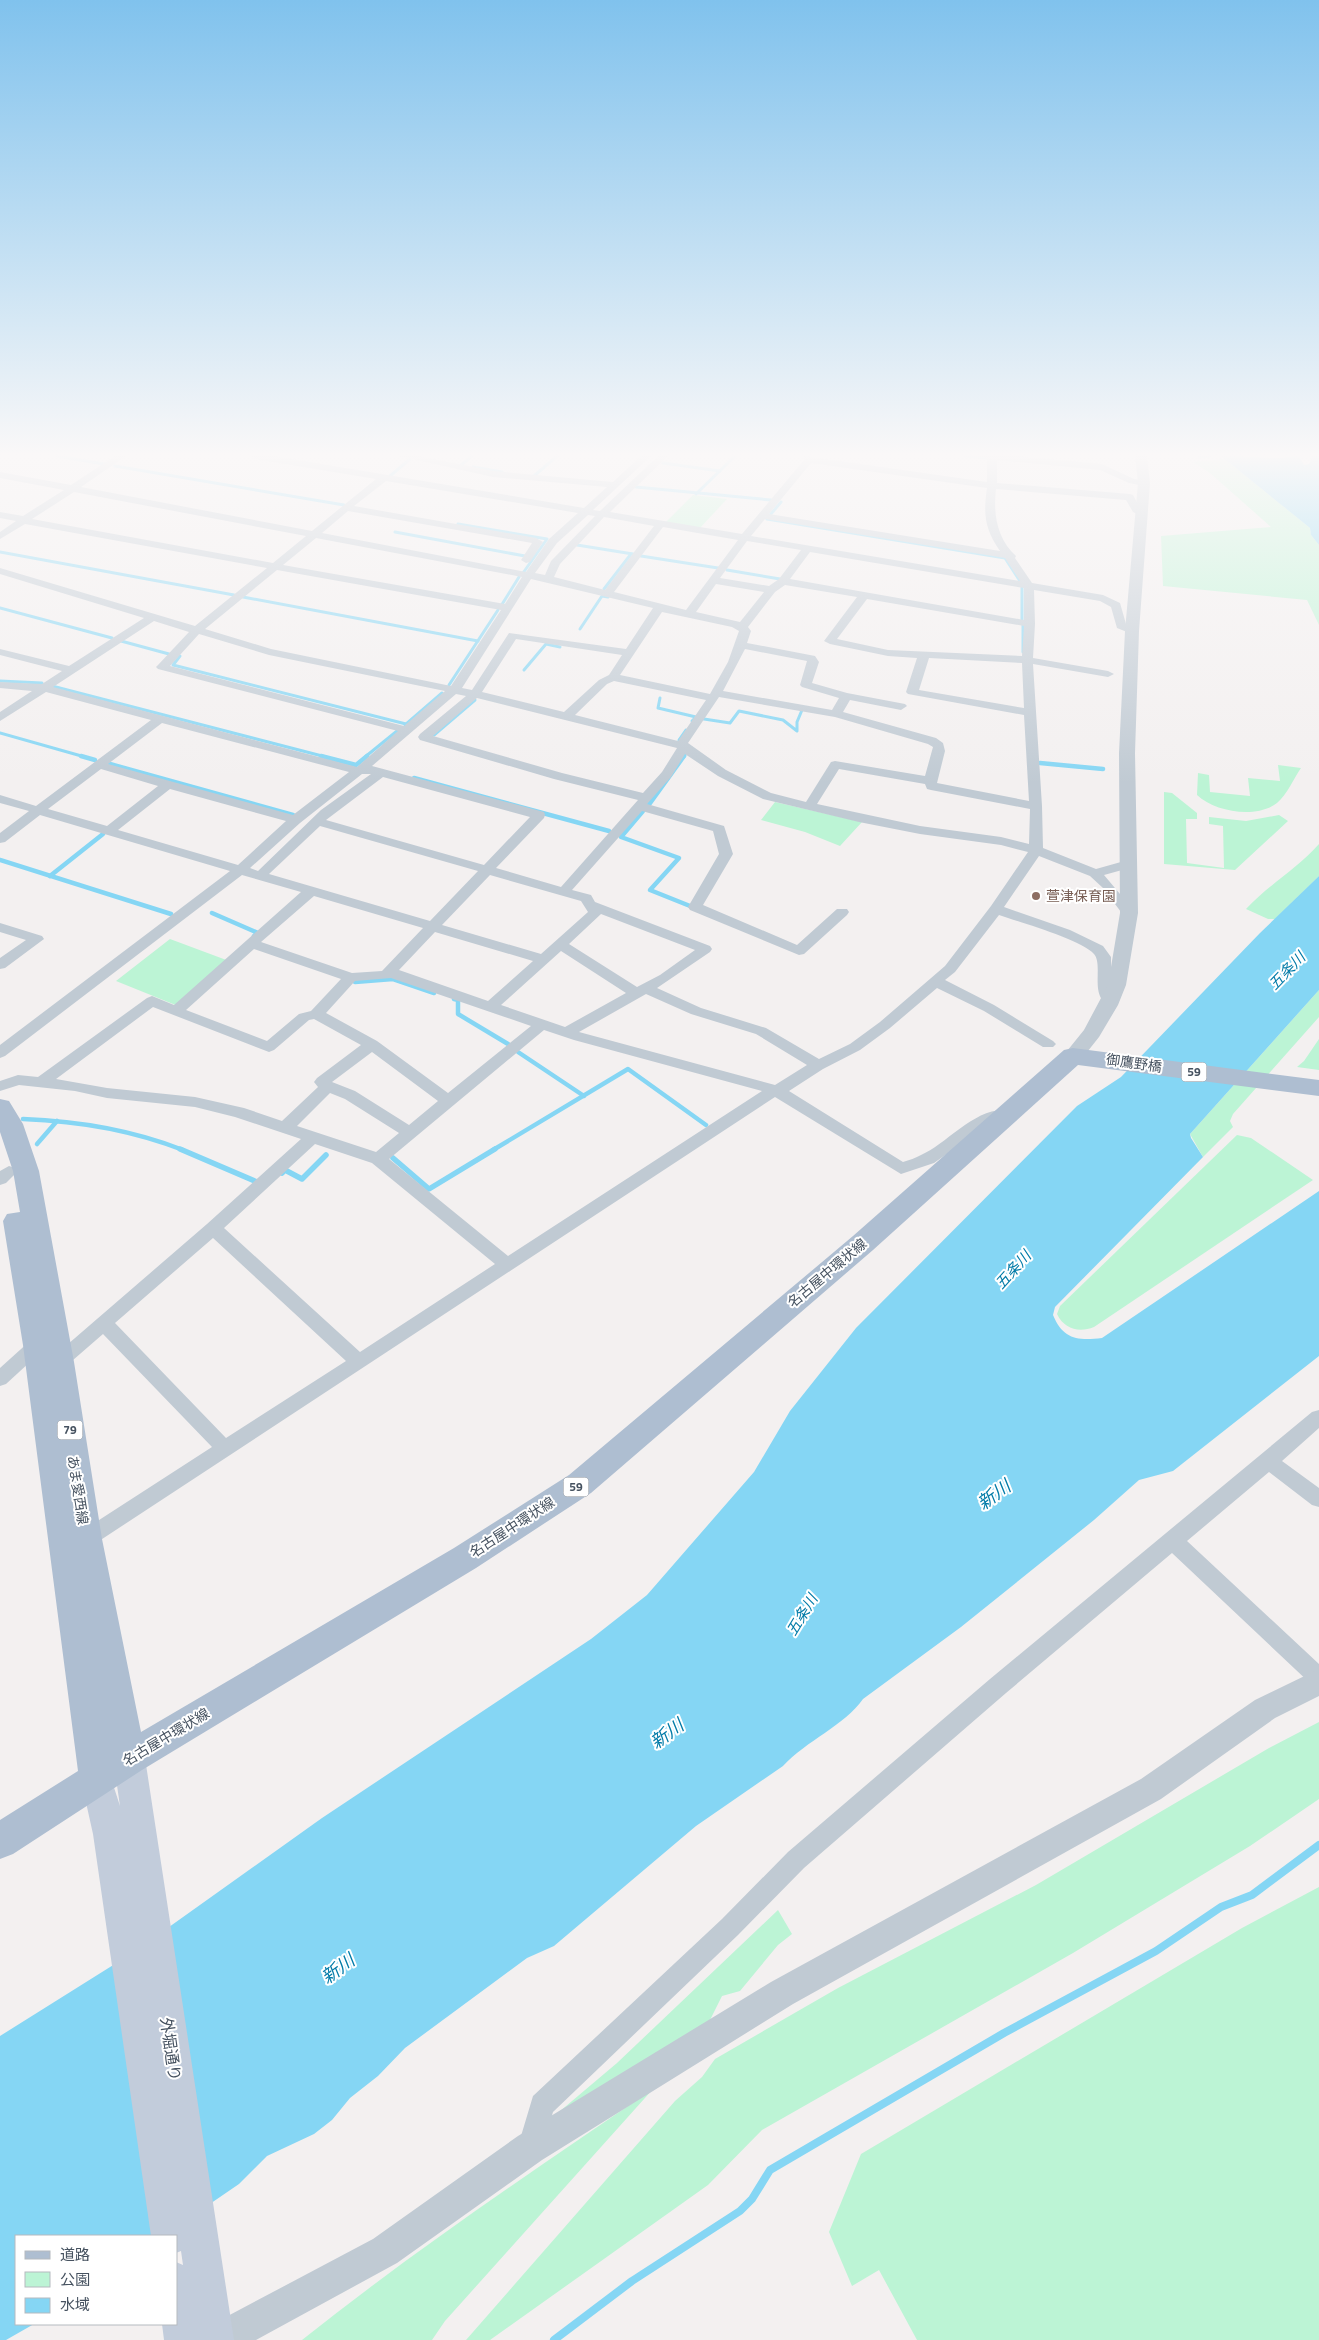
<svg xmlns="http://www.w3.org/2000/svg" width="1319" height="2340" font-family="'Titillium Web','Noto Sans JP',sans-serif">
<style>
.green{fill:#bcf4d5}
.water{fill:#85d6f4}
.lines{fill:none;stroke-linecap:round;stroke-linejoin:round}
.stream-far3{stroke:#85d6f4;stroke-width:3}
.stream-far2{stroke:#85d6f4;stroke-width:4.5}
.stream-far1{stroke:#85d6f4;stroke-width:5.5}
.stream{stroke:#85d6f4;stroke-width:8}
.minor{fill:#c0cad3;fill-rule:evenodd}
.tertiary{fill:#c0cad3;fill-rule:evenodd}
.secondary{fill:#c2ccdb;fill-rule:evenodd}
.primary{fill:#aebed1;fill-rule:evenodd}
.education-dot{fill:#8d6e63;stroke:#fff;stroke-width:2}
.labels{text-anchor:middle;stroke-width:4;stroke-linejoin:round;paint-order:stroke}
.shield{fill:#fff;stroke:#7e8690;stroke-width:1}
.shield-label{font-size:12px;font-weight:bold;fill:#465260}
.education-label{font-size:14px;fill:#785e54;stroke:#fff;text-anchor:start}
.street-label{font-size:14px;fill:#465260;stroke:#fff}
.water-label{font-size:15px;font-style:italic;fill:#027ba8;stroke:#fff}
.near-street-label{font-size:16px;fill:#465260;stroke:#fff}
.near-water-label{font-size:18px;font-style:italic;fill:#027ba8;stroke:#fff}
</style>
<rect width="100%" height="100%" fill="#f3f0f0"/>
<g class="green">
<path d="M 1225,459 L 1310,528 L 1311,535 L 1319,545 L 1319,625 L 1307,600 L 1163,586 L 1161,536 L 1271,527 L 1210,473 L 1193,462 Z"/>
<path d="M 693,495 L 727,499 L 699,529 L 665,523 Z"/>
<path d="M 1278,765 L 1301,768 C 1294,778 1287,795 1277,803 C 1256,819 1215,812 1197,795 L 1198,773 L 1209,775 L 1210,792 L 1250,796 L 1248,778 L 1280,781 Z"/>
<path d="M 1164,792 L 1172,793 L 1197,813 L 1197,819 L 1186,819 L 1187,863 L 1224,868 L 1223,826 L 1209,824 L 1209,817 L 1246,821 L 1279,815 L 1288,821 L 1235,870 L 1164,864 Z"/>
<path d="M 775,802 L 862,822 L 840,846 L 805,832 L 761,820 Z"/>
<path d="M 1319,844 L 1319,876 L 1275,919 L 1268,919 L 1246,909 C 1268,885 1297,869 1319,844 Z"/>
<path d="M 170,939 L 229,961 L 178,1006 L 116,981 Z"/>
<path d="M 1319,990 L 1319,1017 L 1233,1114 L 1230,1121 L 1233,1127 L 1203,1157 L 1190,1134 Z"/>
<path d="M 1319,1039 L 1319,1070 L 1297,1067 L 1304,1061 Z"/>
<path d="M 1237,1135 L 1251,1138 L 1313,1180 L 1094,1327 C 1079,1333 1064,1329 1057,1314 L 1060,1306 Z"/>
<path d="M 1319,1722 L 1319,1799 L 1250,1846 L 1073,1953 L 762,2130 L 708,2185 L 490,2340 L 466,2340 L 675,2101 L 702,2077 L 715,2059 L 838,1988 L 1036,1885 L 1269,1748 Z"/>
<path d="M 1319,1887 L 1319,2340 L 917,2340 L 879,2270 L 852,2286 L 829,2232 L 861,2154 L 1242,1928 Z"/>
<path d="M 778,1910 L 792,1934 L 778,1945 L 740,1991 L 722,1996 L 706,2028 L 559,2112 L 617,2063 Z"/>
<path d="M 653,2089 L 445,2321 L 432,2340 L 302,2340 C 415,2250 534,2170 653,2089 Z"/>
</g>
<g class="water">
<path d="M 1221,456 L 1281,458 L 1299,456 L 1304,465 L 1309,464 L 1313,456 L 1319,456 L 1319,545 L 1311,535 L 1310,528 Z"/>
<path d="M 1319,876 L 1319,990 L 1190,1134 L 1191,1138 L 1203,1157 L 1055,1307 L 1053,1315 C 1063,1339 1077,1341 1102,1338 L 1319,1191 L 1319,1356 L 1173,1471 L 1139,1480 L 1094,1520 L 961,1627 L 863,1699 C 845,1725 806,1741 783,1766 L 696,1826 L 554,1946 L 527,1958 L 405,2048 L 378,2076 L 350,2098 L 332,2120 L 314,2134 L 267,2156 L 239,2184 L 163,2236 L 16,2236 L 16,2324 L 34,2324 L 6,2340 L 0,2340 L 0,2036 L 134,1952 L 322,1818 L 591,1639 L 647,1595 L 754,1472 L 790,1411 L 856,1328 L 1077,1106 L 1121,1077 L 1260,933 Z"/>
</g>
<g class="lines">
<g class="stream-far3">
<path d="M 57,456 L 104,464"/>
<path d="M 966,456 L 986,458"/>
<path d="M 1199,457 L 1210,456"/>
<path d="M 663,463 L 720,471"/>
<path d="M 461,465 L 472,456"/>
<path d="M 115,466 L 344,505"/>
<path d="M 473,467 L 502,472"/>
<path d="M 390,476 L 410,459"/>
<path d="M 534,476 L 557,456"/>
<path d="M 636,487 L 771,500"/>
<path d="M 696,494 L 735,456"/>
<path d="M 770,515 L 781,502"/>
<path d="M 767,519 L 1005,558 L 1020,581"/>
<path d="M 458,524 L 547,539 L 523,573"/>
<path d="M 395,532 L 525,556"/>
<path d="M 577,545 L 633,554"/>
<path d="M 0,552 L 234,595"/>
<path d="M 641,556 L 718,568"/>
<path d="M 727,570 L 780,579"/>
<path d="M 1022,587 L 1022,621"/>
<path d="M 604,589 L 631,554"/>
<path d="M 243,597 L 478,641"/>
<path d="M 501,606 L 519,577"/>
<path d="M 0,608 L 112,638"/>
<path d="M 1023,625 L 1023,652"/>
<path d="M 580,629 L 602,596 L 608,597"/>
<path d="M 121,641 L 169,654"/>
<path d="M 178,656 L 180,656 L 173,665 L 406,724"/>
<path d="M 524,670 L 546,644 L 560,647"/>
<path d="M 0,681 L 42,683"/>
<path d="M 449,685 L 498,610"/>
<path d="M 52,686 L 326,757"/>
<path d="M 660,698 L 658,708 L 696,717 L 692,721"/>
<path d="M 704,719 L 730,723 L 739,711 L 783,720 L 797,731 L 797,722 L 802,710"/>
<path d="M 405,725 L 442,693"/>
<path d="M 0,733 L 85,757"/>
<path d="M 434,735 L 475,700"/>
<path d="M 679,740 L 686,730"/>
<path d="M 365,757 L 397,731"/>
<path d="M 684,757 L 685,755"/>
</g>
<g class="stream-far2">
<path d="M 81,756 L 95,760"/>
<path d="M 321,756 L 356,765 L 367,756"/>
<path d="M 1040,763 L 1103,769"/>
<path d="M 110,764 L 293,815"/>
<path d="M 414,778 L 609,831"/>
<path d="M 648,806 L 684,756"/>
<path d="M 643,811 L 621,837 L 679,858 L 650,890 L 690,906"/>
<path d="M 0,860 L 171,914"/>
<path d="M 50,876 L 103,834"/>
<path d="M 212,913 L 258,933 L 254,936"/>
<path d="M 355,982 L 393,979 L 434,993"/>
<path d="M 454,999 L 458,1000 L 458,1014 L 508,1044"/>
<path d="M 518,1052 L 584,1096"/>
<path d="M 23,1119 C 78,1121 132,1130 183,1150"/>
<path d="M 37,1144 L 57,1121"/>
<path d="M 493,1150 L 628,1069 L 706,1125"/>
</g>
<g class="stream-far1">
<path d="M 180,1149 L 257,1182"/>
<path d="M 393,1158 L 429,1189 L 495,1149"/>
<path d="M 282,1173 L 285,1170 L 302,1179 L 326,1155"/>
</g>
<path class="stream" d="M 554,2340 L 632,2281 L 740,2211 L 752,2199 L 770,2170 L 1004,2033 L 1156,1951 L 1221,1907 L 1252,1895 L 1319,1845"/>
<g class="minor">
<path d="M 115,456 L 126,456 L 81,487 L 312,531 L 376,479 L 255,459 L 251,456 L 274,456 L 584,508 L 607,487 L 493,477 L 399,456 L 419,456 L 493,471 L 613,482 L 641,456 L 651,456 L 593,510 L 600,511 L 658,456 L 668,456 L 610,512 L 742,534 L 804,460 L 804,456 L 987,482 L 987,459 L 979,456 L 1017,456 L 1102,464 L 1134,479 L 1147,481 L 1149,483 L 1144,486 L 1129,483 L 1100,470 L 997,460 L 997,483 L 1130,494 L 1133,495 L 1140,508 L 1146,513 L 1141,516 L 1133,512 L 1126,500 L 996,489 C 993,514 997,539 1016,556 L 1015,558 L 1032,583 L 1103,595 L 1120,603 L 1126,624 L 1138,631 L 1132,634 L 1117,628 L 1111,607 L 1100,601 L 1034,590 L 1035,624 L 1033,658 L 1108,671 L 1114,674 L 1108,677 L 1033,664 L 1042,806 L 1043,848 L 1096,869 L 1128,860 L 1133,861 L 1135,864 L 1133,867 L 1104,875 L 1136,913 L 1129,917 L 1124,916 L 1103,888 L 1090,876 L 1039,856 L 1004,907 L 1070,930 L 1103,946 L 1111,957 L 1111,985 L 1118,1000 L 1111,1005 C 1088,999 1104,965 1094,954 C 1082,940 1019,922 999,915 L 955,972 L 945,980 L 994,1005 L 1053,1041 L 1056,1044 L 1053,1047 L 1043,1047 L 984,1011 L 937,988 L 890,1028 L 860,1050 L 823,1069 L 789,1091 L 903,1162 C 909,1160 916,1158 921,1155 C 947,1144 979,1103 1011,1111 L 1013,1115 L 1011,1119 L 989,1124 L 934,1163 L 901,1174 L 775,1097 L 93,1545 L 86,1547 L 79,1545 L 76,1539 L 79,1533 L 212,1447 L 103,1334 L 65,1367 L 59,1369 L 53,1367 L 50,1362 L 53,1357 L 207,1224 L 301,1139 L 235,1117 L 195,1107 L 107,1098 L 75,1091 L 19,1085 L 0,1091 L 0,1081 L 18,1075 L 38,1077 L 147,998 L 152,996 L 174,1005 L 301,892 L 242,875 L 5,1056 L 0,1058 L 0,1045 L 230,871 L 40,815 L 5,842 L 0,843 L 0,833 L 29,811 L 0,803 L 0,795 L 36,806 L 151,720 L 46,692 L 0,721 L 0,712 L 32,691 L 0,688 L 0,682 L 42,684 L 62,671 L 0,655 L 0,649 L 69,666 L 144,618 L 0,574 L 0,568 L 195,626 L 267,568 L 25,524 L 0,539 L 0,532 L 16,521 L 0,518 L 0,512 L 23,516 L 64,490 L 0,478 L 0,472 L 71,485 ZM 811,463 L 987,488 C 983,515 985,529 1000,551 L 769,514 ZM 386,481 L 578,513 L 549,539 L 526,572 L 322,533 L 348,511 L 532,543 L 521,560 L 526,563 L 530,562 L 543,542 L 536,538 L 354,506 ZM 74,492 L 306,536 L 273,563 L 32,519 ZM 588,515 L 595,516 L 551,561 L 545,575 L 535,573 L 557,543 ZM 604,517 L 654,526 L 605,590 L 554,577 L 560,564 ZM 765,519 L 1005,558 L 1020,581 L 751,536 ZM 663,527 L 738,540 L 686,610 L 614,592 ZM 316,538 L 522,577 L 505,604 L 283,565 ZM 747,541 L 801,550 L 779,579 L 769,586 L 720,578 ZM 810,552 L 1024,588 L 1024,620 L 790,579 ZM 277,570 L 501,610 L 451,686 L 271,649 L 205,629 ZM 531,579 L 653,608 L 626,649 L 509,633 L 472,690 L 462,688 ZM 716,584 L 764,592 L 740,622 L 696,612 ZM 785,585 L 857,597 L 824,641 L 830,644 L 888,656 L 917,658 L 906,692 L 908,694 L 1024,715 L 1029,801 L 937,783 L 945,751 L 943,743 L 936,738 L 843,712 L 850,700 L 901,710 L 907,706 L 905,704 L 847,693 L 812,683 L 819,662 L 815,656 L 747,643 L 751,631 L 748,627 L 775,592 ZM 867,599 L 1024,626 L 1022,656 L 888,650 L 837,639 ZM 662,612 L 732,627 L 739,631 L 728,662 L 710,694 L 620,675 ZM 154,621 L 189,632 L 158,665 L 156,667 L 158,669 L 398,731 L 357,767 L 53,687 ZM 199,634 L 269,655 L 445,691 L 404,726 L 170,666 ZM 516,639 L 622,655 L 609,675 L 599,680 L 564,712 L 482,692 ZM 745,649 L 807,661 L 800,685 L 802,687 L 839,698 L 832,710 L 723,691 ZM 929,658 L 1022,663 L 1024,708 L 919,690 ZM 614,681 L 706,700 L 678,741 L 575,715 L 607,684 ZM 456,694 L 466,696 L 420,734 L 418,737 L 420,740 L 554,779 L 638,800 L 561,887 L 496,868 L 544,818 L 545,815 L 544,812 L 372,766 ZM 719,697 L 835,717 L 928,744 L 933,747 L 925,776 L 835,761 L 831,762 L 806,802 L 771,793 L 726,770 L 688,743 ZM 477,698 L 677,748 L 662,772 L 643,793 L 562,773 L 433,736 ZM 162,723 L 349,772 L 293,815 L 108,764 ZM 685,754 L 718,776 L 763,799 L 859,822 L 920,834 L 1001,845 L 1028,852 L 991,906 L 945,966 L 880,1022 L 850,1044 L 819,1059 L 766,1028 L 701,1008 L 657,988 L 710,952 L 712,949 L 710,946 L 595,902 L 591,895 L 572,890 L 642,811 L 713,831 L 719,854 L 688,907 L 690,910 L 799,955 L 804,954 L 847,915 L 849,912 L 847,909 L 837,909 L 797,945 L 703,905 L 733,854 L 725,829 L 724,826 L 647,804 L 671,777 ZM 101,769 L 158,786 L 107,826 L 48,809 ZM 839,769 L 925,784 L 927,789 L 931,790 L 1030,809 L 1029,844 L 1001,837 L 920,826 L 817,804 ZM 362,774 L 371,774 L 321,810 L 258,871 L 250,868 L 300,823 ZM 383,777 L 530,817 L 484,865 L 326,820 ZM 170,789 L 286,821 L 238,865 L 118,830 ZM 320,826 L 478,871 L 430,921 L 269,874 ZM 490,875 L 581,901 L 588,912 L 541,954 L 442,925 ZM 314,896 L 423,928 L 382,971 L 352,973 L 261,942 ZM 601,914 L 695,950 L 660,975 L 637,987 L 569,944 ZM 435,932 L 533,961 L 488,1001 L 399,970 ZM 254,949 L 341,979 L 311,1011 L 299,1014 L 267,1041 L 186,1010 ZM 561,951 L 626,993 L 565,1027 L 501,1005 ZM 391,978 L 531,1026 L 448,1093 L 377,1041 L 326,1013 L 355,981 ZM 646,994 L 691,1014 L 756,1034 L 807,1065 L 775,1085 L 579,1032 ZM 153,1007 L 269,1052 L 274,1050 L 309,1020 L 314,1019 L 361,1045 L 317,1078 L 314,1082 L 318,1087 L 282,1121 L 244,1108 L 195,1097 L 107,1088 L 56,1079 ZM 544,1030 L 574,1040 L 762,1091 L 508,1256 L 389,1159 ZM 372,1052 L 438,1101 L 409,1125 L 355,1091 L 332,1082 ZM 330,1093 L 345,1099 L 399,1133 L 376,1152 L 297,1126 ZM 315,1144 L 372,1163 L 495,1264 L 360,1352 L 224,1228 ZM 213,1238 L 346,1361 L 226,1438 L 115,1323 Z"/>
<path d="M 0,923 L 42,936 L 44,939 L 5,968 L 0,969 L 0,958 L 26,940 L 0,932 Z"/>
<path d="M 9,1166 L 15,1168 L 17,1172 L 6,1183 L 0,1185 L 0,1171 Z"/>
<path d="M 37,1338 L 43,1340 L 46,1345 L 43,1350 L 6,1384 L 0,1386 L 0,1368 L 31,1340 Z"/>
<path d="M 1319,1410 L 1319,1428 L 1282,1461 L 1319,1488 L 1319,1507 L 1312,1505 L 1269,1472 L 1187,1541 L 1319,1664 L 1319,1688 L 1312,1685 L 1172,1553 L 1006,1693 L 804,1868 L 738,1935 L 553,2112 L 540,2155 L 531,2159 L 522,2155 L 518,2146 L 533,2096 L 722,1919 L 788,1852 L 990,1679 L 1312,1412 Z"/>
</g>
<g class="tertiary">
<path d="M 1135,456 L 1147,456 L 1150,483 L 1139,631 L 1135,753 L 1138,913 L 1126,985 L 1118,1005 L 1099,1037 L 1080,1061 L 1073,1062 L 1066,1061 L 1063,1056 L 1084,1030 L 1108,985 L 1120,913 L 1119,753 L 1125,631 L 1138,483 Z"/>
<path d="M 1319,1669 L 1319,1696 L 1275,1718 L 1161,1799 L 793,2004 L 542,2160 L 397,2263 L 256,2340 L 202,2340 L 207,2327 L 373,2239 L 518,2136 L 771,1982 L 1141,1779 L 1255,1700 Z"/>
</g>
<path class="secondary" d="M 129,1743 L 140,1747 L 145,1758 L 234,2340 L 164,2340 L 162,2324 L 176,2324 L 176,2262 L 183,2265 L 181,2251 L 176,2253 L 176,2236 L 151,2236 L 93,1834 L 81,1780 L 86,1769 L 97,1765 L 108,1769 L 120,1806 L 113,1758 L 118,1747 Z"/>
<path class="primary" d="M 1073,1048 L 1319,1080 L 1319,1096 L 1078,1065 L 873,1250 L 591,1493 L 476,1568 L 142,1770 L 13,1854 L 0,1859 L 0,1820 L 78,1771 L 23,1345 L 3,1221 L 7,1214 L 20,1212 L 13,1171 L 0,1132 L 0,1099 L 9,1101 L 23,1124 L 39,1171 L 74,1362 L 102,1539 L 141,1732 L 454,1548 L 569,1475 L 853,1236 L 1064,1050 Z"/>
</g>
<linearGradient id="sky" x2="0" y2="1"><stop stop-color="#80c2ed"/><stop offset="0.58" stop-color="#faf8f8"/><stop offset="1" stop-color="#faf8f8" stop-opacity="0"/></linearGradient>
<rect width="1319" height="784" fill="url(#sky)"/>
<circle class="education-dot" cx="1036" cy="896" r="5"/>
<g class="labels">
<g class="shield">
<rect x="1181.5" y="1062.5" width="25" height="19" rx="4"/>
<rect x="57.5" y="1420.5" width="25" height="19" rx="4"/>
<rect x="563.5" y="1477.5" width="25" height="19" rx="4"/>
</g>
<g class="shield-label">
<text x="1194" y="1076">59</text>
<text x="70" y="1434">79</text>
<text x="576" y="1491">59</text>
</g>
<g class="education-label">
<text x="1046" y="901">萱津保育園</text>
</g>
<g class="street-label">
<text transform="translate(1134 1063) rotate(8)" y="5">御鷹野橋</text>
<text transform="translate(827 1273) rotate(-40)" y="5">名古屋中環状線</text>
<text transform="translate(78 1490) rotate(81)" y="5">あま愛西線</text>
<text transform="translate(512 1527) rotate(-33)" y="5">名古屋中環状線</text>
<text transform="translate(166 1737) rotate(-31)" y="5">名古屋中環状線</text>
</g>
<g class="water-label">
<text transform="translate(1287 971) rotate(-46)" y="5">五条川</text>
<text transform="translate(1013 1270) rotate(-48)" y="5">五条川</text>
<text transform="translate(802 1615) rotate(-59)" y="5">五条川</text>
</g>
<g class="near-street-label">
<text transform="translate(171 2049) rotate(82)" y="6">外堀通り</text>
</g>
<g class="near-water-label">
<text transform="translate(994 1495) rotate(-36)" y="6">新川</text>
<text transform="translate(667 1734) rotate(-36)" y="6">新川</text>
<text transform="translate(338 1969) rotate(-36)" y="6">新川</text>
</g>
</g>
<rect x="15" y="2235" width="162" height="90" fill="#ffffff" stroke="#b5babf"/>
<rect x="25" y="2251" width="25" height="8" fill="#aebed1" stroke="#b5babf"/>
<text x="60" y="2260" font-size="15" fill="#465260">道路</text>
<rect x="25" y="2272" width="25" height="15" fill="#bcf4d5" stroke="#b5babf"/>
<text x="60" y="2285" font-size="15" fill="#465260">公園</text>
<rect x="25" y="2298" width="25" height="15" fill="#85d6f4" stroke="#b5babf"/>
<text x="60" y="2310" font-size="15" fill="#465260">水域</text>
</svg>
